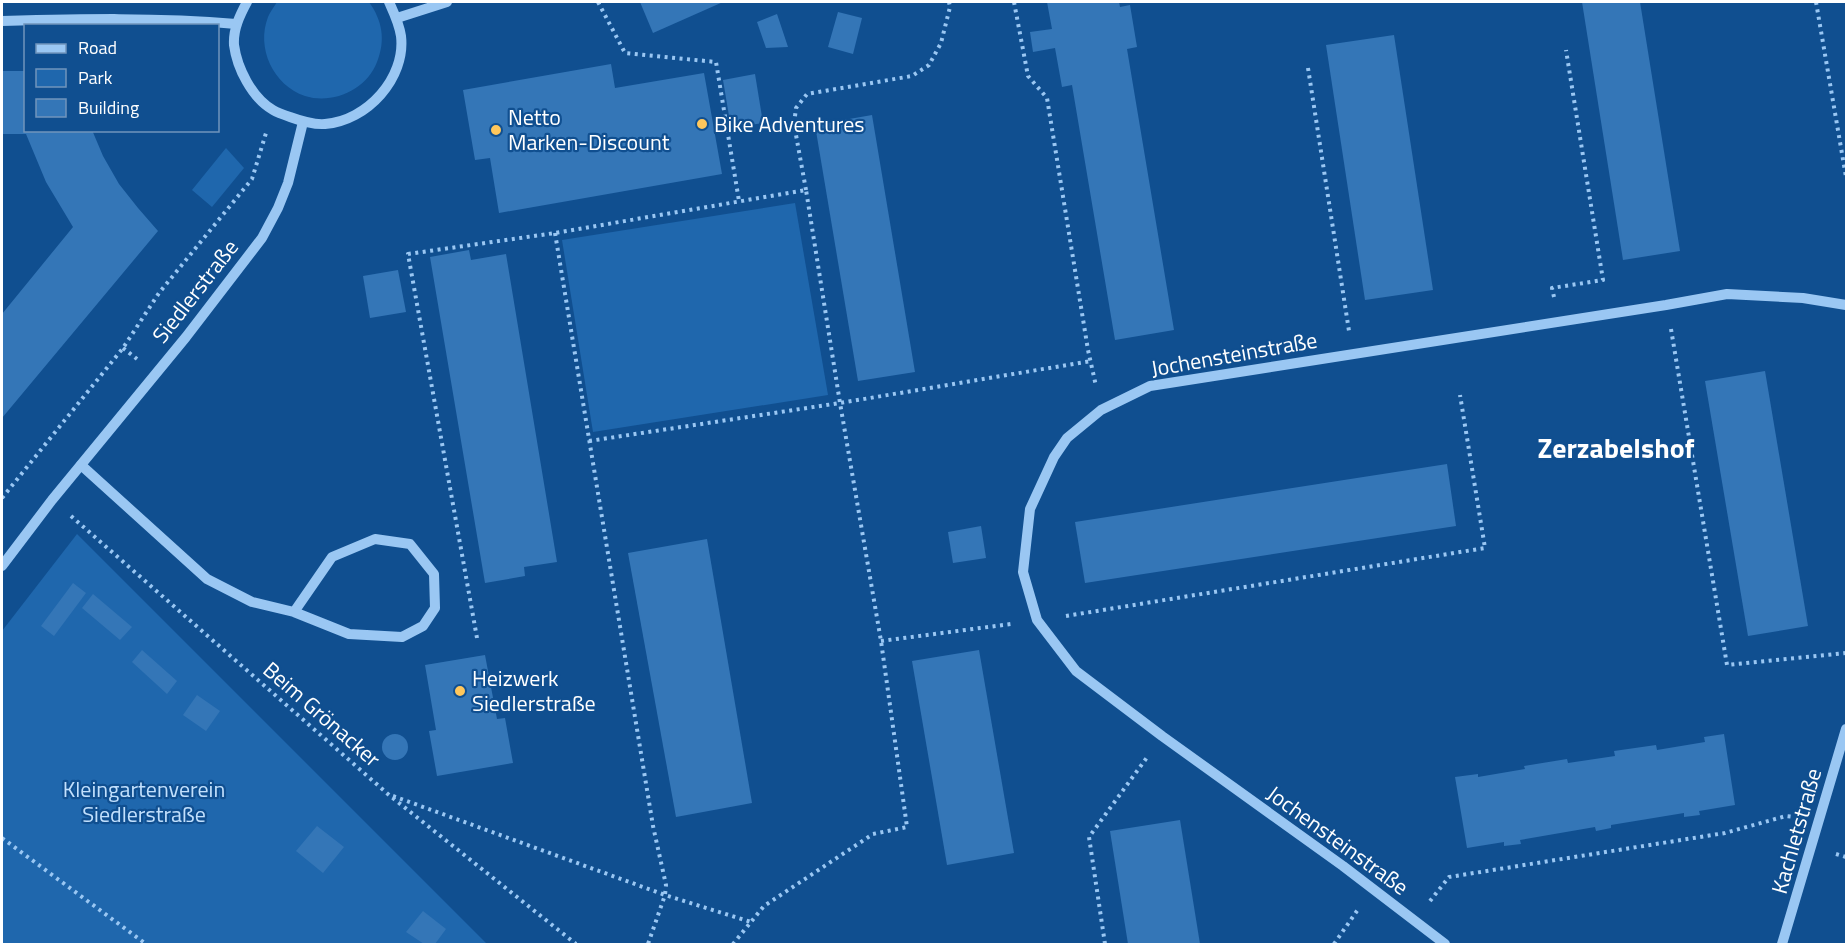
<svg xmlns="http://www.w3.org/2000/svg" width="1848" height="946" font-family="'Titillium Web',sans-serif">
<style>
.green{fill:#1f67ad}
.building{fill:#3476b7}
.lines{fill:none;stroke-linecap:round;stroke-linejoin:round}
.path{stroke:#9ac7f3;stroke-width:4;stroke-dasharray:3 4.5;stroke-linecap:butt}
.minor{stroke:#9ac7f3;stroke-width:10}
.poi-dot{fill:#ffc75c;stroke:#104f90;stroke-width:2}
.labels{text-anchor:middle;stroke-width:4.5;stroke-linejoin:round;paint-order:stroke}
.poi-label{font-size:22px;fill:#fff;stroke:#104f90;text-anchor:start}
.street-label{font-size:22px;fill:#fff;stroke:#104f90}
.park-label{font-size:22px;fill:#c2e0fd;stroke:#104f90}
.district-label{font-size:28px;font-weight:bold;fill:#fff;stroke:#104f90}
</style>
<rect width="100%" height="100%" fill="#104f90"/>
<g class="green">
<path d="M 277,2 L 369,2 C 382,20 386,40 377,62 C 367,89 333,105 305,96 C 273,85 256,48 268,17 C 270,12 274,7 277,2 Z"/>
<path d="M 226,148 L 244,168 L 212,207 L 192,190 Z"/>
<path d="M 795,203 L 828,395 L 593,432 L 562,240 Z"/>
<path d="M 77,534 L 487,944 L 2,944 L 2,631 Z"/>
</g>
<g class="building">
<path d="M 640,2 L 723,2 L 653,33 Z"/>
<path d="M 1047,2 L 1119,2 L 1120,7 L 1130,5 L 1137,47 L 1127,49 L 1174,330 L 1115,340 L 1072,85 L 1062,87 L 1055,48 L 1033,52 L 1030,32 L 1052,29 Z"/>
<path d="M 1582,2 L 1640,2 L 1680,251 L 1623,260 Z"/>
<path d="M 838,12 L 862,18 L 853,54 L 828,47 Z"/>
<path d="M 777,14 L 788,47 L 766,48 L 757,22 Z"/>
<path d="M 1394,35 L 1433,290 L 1365,300 L 1326,45 Z"/>
<path d="M 611,64 L 615,88 L 704,73 L 722,174 L 499,213 L 490,158 L 475,160 L 463,90 Z"/>
<path d="M 2,71 L 26,71 L 26,130 L 92,130 L 103,156 L 119,184 L 138,208 L 158,231 L 2,418 L 2,314 L 73,227 L 46,182 L 26,134 L 2,134 Z"/>
<path d="M 755,74 L 763,123 L 731,128 L 723,80 Z"/>
<path d="M 872,115 L 915,372 L 858,381 L 815,125 Z"/>
<path d="M 469,250 L 471,260 L 506,254 L 557,562 L 524,567 L 525,576 L 485,583 L 430,257 Z"/>
<path d="M 398,270 L 406,312 L 370,318 L 363,276 Z"/>
<path d="M 1765,371 L 1808,626 L 1748,636 L 1705,381 Z"/>
<path d="M 1447,464 L 1456,526 L 1085,583 L 1075,522 Z"/>
<path d="M 981,526 L 986,558 L 953,563 L 948,532 Z"/>
<path d="M 707,539 L 752,803 L 676,817 L 628,553 Z"/>
<path d="M 73,583 L 86,593 L 54,636 L 41,626 Z"/>
<path d="M 93,594 L 132,627 L 120,640 L 82,608 Z"/>
<path d="M 142,650 L 177,681 L 167,694 L 132,662 Z"/>
<path d="M 979,650 L 1014,853 L 947,865 L 912,661 Z"/>
<path d="M 485,655 L 497,719 L 505,718 L 513,763 L 437,776 L 429,731 L 436,730 L 425,665 Z"/>
<path d="M 197,695 L 220,711 L 206,731 L 183,715 Z"/>
<path d="M 1724,734 L 1735,805 L 1699,811 L 1700,815 L 1684,817 L 1684,813 L 1611,825 L 1611,828 L 1596,831 L 1595,827 L 1520,840 L 1521,844 L 1504,846 L 1504,842 L 1467,848 L 1455,777 L 1478,774 L 1478,777 L 1525,769 L 1524,766 L 1567,759 L 1568,763 L 1615,756 L 1614,751 L 1656,745 L 1657,750 L 1705,742 L 1704,737 Z"/>
<circle cx="395" cy="747" r="13"/>
<path d="M 1180,820 L 1200,944 L 1128,944 L 1110,831 Z"/>
<path d="M 317,826 L 344,847 L 323,873 L 296,851 Z"/>
<path d="M 423,911 L 446,929 L 435,944 L 424,944 L 406,932 Z"/>
</g>
<g class="lines">
<g class="path">
<path d="M 598,2 L 625,53 L 716,62 L 739,201"/>
<path d="M 1014,2 L 1028,76 L 1047,98 L 1088,350 L 1096,386"/>
<path d="M 1816,2 L 1846,177"/>
<path d="M 1308,68 L 1349,331"/>
<path d="M 806,190 L 794,124 L 796,108 L 807,94 L 912,76 L 929,65 L 941,43 L 950,7 L 949,2"/>
<path d="M 555,233 L 653,826 L 666,885 L 665,895 L 648,944"/>
<path d="M 1554,297 L 1552,288 L 1603,280 L 1566,50"/>
<path d="M 1671,329 L 1727,665 L 1846,653"/>
<path d="M 123,348 L 137,359"/>
<path d="M 589,441 L 840,403 L 1091,361"/>
<path d="M 2,498 L 123,348 L 159,293 L 252,179 L 266,133"/>
<path d="M 71,516 L 389,795 L 576,944"/>
<path d="M 1066,616 L 1485,548 L 1460,395"/>
<path d="M 477,638 L 408,254 L 555,233 L 806,190 L 840,403 L 881,641 L 907,827 L 873,834 L 764,906 L 733,944"/>
<path d="M 881,641 L 1011,624"/>
<path d="M 393,796 L 665,895 L 751,922"/>
<path d="M 2,838 L 146,944"/>
<path d="M 1836,854 L 1846,857"/>
<path d="M 1430,901 L 1449,877 L 1725,833 L 1786,816 L 1795,817"/>
<path d="M 1105,944 L 1089,837 L 1148,756"/>
<path d="M 1334,944 L 1359,908"/>
</g>
<g class="minor">
<path d="M 247,2 C 240,15 233,29 234,45 C 237,68 252,98 273,110 C 278,113 284,115 290,117 C 301,121 313,125 325,124 C 367,121 406,78 401,36 C 399,23 394,13 389,2"/>
<path d="M 397,18 L 447,2"/>
<path d="M 2,21 C 80,19 158,17 236,24"/>
<path d="M 81,465 L 207,579 L 252,602 L 294,612 L 349,634 L 402,637 L 423,626 L 435,608 L 434,574 L 410,544 L 375,539 L 332,557 L 294,612"/>
<path d="M 2,566 L 52,500 L 186,337 L 262,238 L 278,208 L 288,183 L 303,122"/>
<path d="M 1445,944 L 1343,866 L 1162,736 L 1076,671 L 1037,620 L 1023,572 L 1030,509 L 1054,457 L 1067,438 L 1101,410 L 1150,386 L 1666,305 L 1727,294 L 1803,298 L 1846,305"/>
<path d="M 1782,944 L 1846,729"/>
</g>
</g>
<g class="poi-dot">
<circle cx="702" cy="124" r="6"/>
<circle cx="496" cy="130" r="6"/>
<circle cx="460" cy="691" r="6"/>
</g>
<g class="labels">
<g class="poi-label">
<text x="508" y="125">Netto<tspan x="508" dy="25">Marken-Discount</tspan></text>
<text x="714" y="132">Bike Adventures</text>
<text x="472" y="686">Heizwerk<tspan x="472" dy="25">Siedlerstraße</tspan></text>
</g>
<g class="street-label">
<text transform="translate(195 291) rotate(-52)" y="8">Siedlerstraße</text>
<text transform="translate(1234 354) rotate(-10)" y="8">Jochensteinstraße</text>
<text transform="translate(322 714) rotate(41)" y="8">Beim Grönacker</text>
<text transform="translate(1796 831) rotate(-74)" y="8">Kachletstraße</text>
<text transform="translate(1338 840) rotate(36)" y="8">Jochensteinstraße</text>
</g>
<g class="park-label">
<text x="144" y="797">Kleingartenverein<tspan x="144" dy="25">Siedlerstraße</tspan></text>
</g>
<g class="district-label">
<text x="1616" y="458">Zerzabelshof</text>
</g>
</g>
<rect width="1848" height="946" fill="none" stroke="#ffffff" stroke-width="6"/>
<rect x="24" y="24" width="195" height="108" fill="#104f90" stroke="#7095bc" stroke-width="1.5"/>
<rect x="36" y="44" width="30" height="9" fill="#9ac7f3" stroke="#7095bc" stroke-width="1.5"/>
<text x="78" y="54" font-size="18" fill="#ffffff">Road</text>
<rect x="36" y="69" width="30" height="18" fill="#1f67ad" stroke="#7095bc" stroke-width="1.5"/>
<text x="78" y="84" font-size="18" fill="#ffffff">Park</text>
<rect x="36" y="99" width="30" height="18" fill="#3476b7" stroke="#7095bc" stroke-width="1.5"/>
<text x="78" y="114" font-size="18" fill="#ffffff">Building</text>
</svg>
